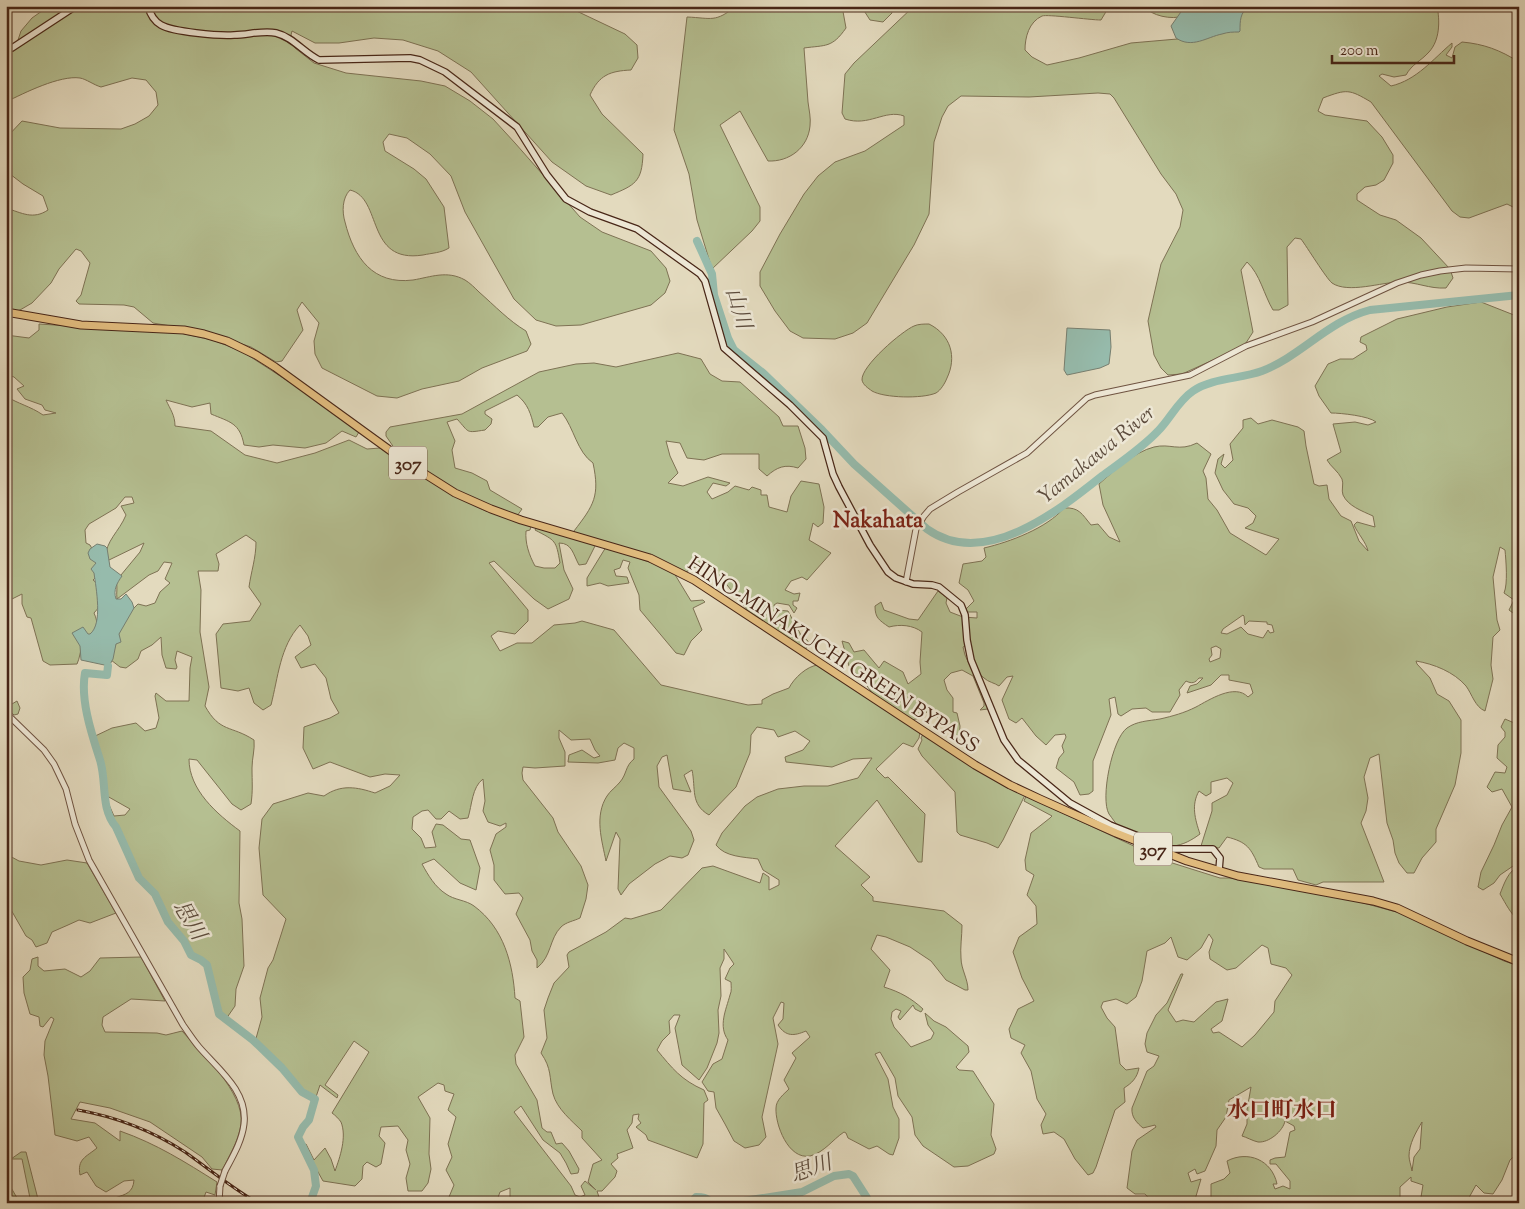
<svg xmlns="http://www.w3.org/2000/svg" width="1525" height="1209" font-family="'Sorts Mill Goudy','Noto Serif JP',serif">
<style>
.green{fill:#b5bf91;stroke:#7e7254;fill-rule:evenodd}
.water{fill:#96bbac;stroke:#777f70}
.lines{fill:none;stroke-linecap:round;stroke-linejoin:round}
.river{stroke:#96bbac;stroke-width:8}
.tertiary-casing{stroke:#6f5341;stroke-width:7}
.secondary-casing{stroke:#482617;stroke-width:8}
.trunk-casing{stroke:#482617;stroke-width:9}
.tertiary{stroke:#ede7d5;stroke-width:5}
.secondary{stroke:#ede7d5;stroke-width:5.5}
.trunk{stroke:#e2bd7f;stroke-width:7}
.rail-casing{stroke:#482617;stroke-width:3}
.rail{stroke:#ede7d5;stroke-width:1;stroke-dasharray:4;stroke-linecap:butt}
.tertiary-bridge-casing{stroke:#6f5341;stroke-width:7;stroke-linecap:butt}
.tertiary-bridge{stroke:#ede7d5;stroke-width:5}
.labels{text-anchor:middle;stroke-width:5;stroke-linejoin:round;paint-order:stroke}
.shield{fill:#ede7d5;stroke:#7a6050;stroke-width:1}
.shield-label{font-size:19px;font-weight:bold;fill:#482617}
.street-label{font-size:20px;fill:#482617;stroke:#ede7d5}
.water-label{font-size:21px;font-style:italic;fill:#5c4b3c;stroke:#ede7d5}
.quarter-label{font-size:22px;font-weight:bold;fill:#7a1f14;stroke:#ede7d5}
</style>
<rect width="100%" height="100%" fill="#e3dabe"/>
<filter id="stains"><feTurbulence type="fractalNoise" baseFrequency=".004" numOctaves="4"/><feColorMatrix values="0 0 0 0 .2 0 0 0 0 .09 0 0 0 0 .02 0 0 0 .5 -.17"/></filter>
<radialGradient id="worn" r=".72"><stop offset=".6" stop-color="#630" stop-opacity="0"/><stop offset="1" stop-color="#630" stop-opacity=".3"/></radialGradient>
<g class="green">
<path d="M 49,6 L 566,6 L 625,34 L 637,45 L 638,58 L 631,70 C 610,71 599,75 590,95 L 602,114 L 643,154 C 642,182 635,185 611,195 L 586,186 L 552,162 L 471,72 L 438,51 L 403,40 L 374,38 L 339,43 L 315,43 L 292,31 L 291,35 L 295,48 L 314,63 L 346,73 L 421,81 L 445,86 L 470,101 L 493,119 L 515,143 L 580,217 L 602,232 L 651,251 L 666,268 L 670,281 L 665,293 L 651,305 L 581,325 L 556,326 L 536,320 L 514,299 L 465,212 L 451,176 L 430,154 L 407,138 L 389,134 L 383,142 L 385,151 L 414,169 L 426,179 L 444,207 L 449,248 C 441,253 432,253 423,255 C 365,264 383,198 350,190 C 342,198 342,212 345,222 C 354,258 373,285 413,280 C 431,277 447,270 465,280 C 470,283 475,288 479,292 C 495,306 509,321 526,331 L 531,344 L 527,351 L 482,368 L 459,381 L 422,389 L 397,398 L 377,396 L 322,368 L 315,354 L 314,341 L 319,323 L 302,302 L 297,310 L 303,330 L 282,361 L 276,362 L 251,347 L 206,332 L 153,323 L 134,307 L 124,305 L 79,304 L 76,301 L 81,295 L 90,263 L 81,251 L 76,249 L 59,269 L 51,283 L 32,303 L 20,310 L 6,315 L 6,208 C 22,213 33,220 48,210 L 43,196 L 23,184 L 6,171 L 6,138 L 22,121 L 60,128 L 121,129 L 135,124 L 149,116 L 158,105 L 156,92 L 146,80 L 132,78 L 101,87 C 94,85 86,79 80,78 C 60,75 24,93 6,102 L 6,56 L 16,46 L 21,31 L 32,18 Z"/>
<path d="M 736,6 L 842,6 L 846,28 C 832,48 826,45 804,48 C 805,66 807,84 808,102 C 809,110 811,118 810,126 C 808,148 789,162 768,161 L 740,111 L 720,125 L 760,207 L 760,221 L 752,231 L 712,269 L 697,220 L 689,174 L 674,130 L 687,17 C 712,18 715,23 736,6 Z"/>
<path d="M 861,6 L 892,6 L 892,13 L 883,22 L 870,20 Z"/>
<path d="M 914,6 L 1105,6 L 1107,10 L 1101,20 C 1090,20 1047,14 1042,16 C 1029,22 1025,37 1025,50 L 1032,57 L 1047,65 L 1079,58 L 1131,43 L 1212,36 L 1247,6 L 1437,6 C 1440,21 1440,40 1429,52 C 1421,61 1412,64 1406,75 L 1394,77 L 1382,74 L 1379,76 L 1391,86 C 1417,80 1433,59 1452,43 L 1452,47 L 1446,55 L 1452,58 L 1455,47 L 1462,42 C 1484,44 1500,50 1519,62 L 1519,210 L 1507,204 L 1469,218 L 1460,217 L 1452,211 L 1371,102 C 1349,89 1347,89 1323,98 L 1318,111 L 1325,115 L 1367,121 L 1382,137 L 1393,155 L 1393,163 L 1384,180 L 1376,185 L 1365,187 L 1357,194 L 1357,200 L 1380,215 L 1396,220 L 1421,238 L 1450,269 L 1453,278 L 1446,288 C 1429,289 1417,282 1400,282 C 1382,282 1348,294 1332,283 C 1326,278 1307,247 1301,239 L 1295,238 L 1287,247 L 1288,305 L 1279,310 L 1273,310 C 1264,295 1260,274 1247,262 L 1241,270 L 1253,332 L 1244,346 L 1182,374 L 1168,375 L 1161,368 L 1154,355 L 1148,321 L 1161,264 L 1180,227 L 1183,210 L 1176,194 L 1161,174 L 1114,98 L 1110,94 L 1098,93 L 1029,97 L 961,96 L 948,106 L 942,117 L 934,142 L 929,214 L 914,245 L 867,323 L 853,333 L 835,339 L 803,338 L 790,331 L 775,311 L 760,286 L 760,272 L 780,234 L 804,194 L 818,176 L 835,162 L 865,151 L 904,125 L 904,116 C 885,109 869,127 845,119 L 842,113 L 845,74 L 854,63 Z"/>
<path d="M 1144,6 L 1202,6 C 1196,9 1189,14 1183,16 C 1172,20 1151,16 1144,6 Z"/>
<path d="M 1481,302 L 1519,317 L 1519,614 L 1513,613 L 1509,610 L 1514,600 L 1504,593 C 1508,584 1506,561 1505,550 L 1500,547 L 1493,577 L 1497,620 L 1500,630 L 1493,637 L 1491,665 L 1493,679 L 1485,711 C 1475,707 1472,694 1466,686 C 1454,672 1434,664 1416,661 L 1417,664 L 1430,678 L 1437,694 L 1449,701 L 1461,720 L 1461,753 L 1455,785 L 1436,829 L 1436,842 L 1422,858 L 1414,873 L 1407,873 L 1399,863 L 1395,853 L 1393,840 L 1387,823 L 1379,754 L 1370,758 L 1364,777 L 1368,798 L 1366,811 L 1361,823 L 1384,882 L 1323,882 L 1316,885 L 1298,880 L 1293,869 L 1264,869 L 1259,867 C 1251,848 1247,842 1227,837 L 1219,848 L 1201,846 L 1212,811 L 1212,803 L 1227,795 L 1233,783 L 1227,778 L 1211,782 L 1211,793 L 1206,796 L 1199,791 C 1191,805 1195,819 1200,834 C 1192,840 1183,845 1173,846 C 1169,846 1123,830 1119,827 C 1116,824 1112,818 1109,814 C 1100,799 1112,739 1127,728 C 1137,721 1148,721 1160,719 C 1173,716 1184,713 1196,707 C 1209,700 1235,683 1248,697 L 1253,693 L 1250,684 L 1229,680 L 1229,675 L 1221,675 L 1211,685 L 1187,693 L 1190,686 L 1197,684 L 1203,678 L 1199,678 C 1195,683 1192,684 1186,681 L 1179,690 L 1180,695 L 1170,712 L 1152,712 L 1146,708 L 1132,709 L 1121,716 L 1118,714 L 1115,697 L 1109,699 L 1111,715 L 1093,761 L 1093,791 L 1089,794 L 1080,795 L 1074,782 L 1056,768 L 1059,758 L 1064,752 L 1062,746 L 1066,737 L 1065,734 L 1055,735 L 1046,745 L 1036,736 L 1022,718 L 1016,723 L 1009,719 L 1002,700 L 1013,676 L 1007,677 L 999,686 C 995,683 988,682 984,678 C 978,674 966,653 965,646 L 963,647 L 965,655 L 989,707 L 988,709 L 980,710 L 984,706 L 984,703 L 973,676 L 962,670 L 951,673 L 944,680 L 947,690 L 953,698 L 953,712 L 957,713 L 960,726 L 959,742 C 947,733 942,718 929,710 L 920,718 L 912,720 L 876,698 L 864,682 L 849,666 L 842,641 L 849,643 L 854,652 L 864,650 L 879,668 L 884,661 L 903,672 L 908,684 L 921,674 L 920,662 L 922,632 C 913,625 900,624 889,627 C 879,620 875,618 875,606 L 881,602 L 884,610 L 909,619 L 918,620 L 938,591 L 947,598 L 946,603 L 950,612 L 963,617 L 977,618 L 977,612 L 966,612 L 966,609 L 974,601 L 968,590 L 959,583 L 963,564 L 982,561 L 986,557 L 984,548 C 1010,542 1047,528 1064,508 C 1079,507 1082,514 1091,525 L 1098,524 L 1109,537 L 1120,542 L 1103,505 L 1099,484 C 1114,471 1134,452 1154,447 C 1170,443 1179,452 1197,443 L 1211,454 L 1203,471 L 1206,478 L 1208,499 L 1217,510 L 1230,533 L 1266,555 L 1279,539 L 1245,528 L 1253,523 L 1256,516 L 1248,508 L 1234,504 L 1223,490 L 1215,473 L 1218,459 L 1224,454 L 1221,464 L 1225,468 L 1233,460 L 1230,444 L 1243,428 L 1243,420 L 1251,418 L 1258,424 L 1272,420 L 1298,427 L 1304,431 L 1306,446 L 1314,484 L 1319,486 L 1327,485 L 1329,499 L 1341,516 L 1351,521 L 1359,541 L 1368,551 C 1366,542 1358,534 1354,525 L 1357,522 L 1375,527 L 1373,516 C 1362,511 1348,506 1343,495 C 1341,490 1344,484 1342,479 C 1338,471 1331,467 1327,460 L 1341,452 L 1333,424 L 1355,422 L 1368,425 L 1376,422 C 1369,416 1341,413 1331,413 L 1319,396 L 1315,386 L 1328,364 L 1340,359 L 1353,359 L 1367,350 L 1366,345 L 1360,342 L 1361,337 L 1397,319 L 1447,307 ZM 1243,615 L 1244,616 L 1245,625 L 1249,621 L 1267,622 L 1267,624 L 1272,625 L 1274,632 L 1270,633 L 1268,630 L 1263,638 L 1248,634 L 1241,627 L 1227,634 L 1221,633 L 1223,629 ZM 1216,646 L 1221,649 L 1220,658 L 1210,662 L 1209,659 L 1212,655 L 1211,648 Z"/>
<path d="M 39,324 L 180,333 L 213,340 L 243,352 L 291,383 L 359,432 L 356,437 L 342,431 L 326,443 L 305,448 L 273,445 L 259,447 L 244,445 C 240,423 230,422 211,414 L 210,403 L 192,407 L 166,400 C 170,409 175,415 175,426 L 211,431 L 245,455 L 277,463 L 315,453 L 349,440 L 367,449 L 380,448 L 441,488 L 486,511 L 531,526 L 530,530 L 526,531 C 525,543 529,555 535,566 L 544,568 L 555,568 L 560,563 C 556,540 556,541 535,530 L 536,528 L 596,544 L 586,564 L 579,565 C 573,554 572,543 559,543 L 564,570 L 573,589 L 569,599 L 548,609 L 534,599 L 494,561 L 489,563 L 528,610 L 528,621 L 515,634 L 498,631 L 491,636 L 500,651 L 517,643 L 532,643 L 554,625 L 575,623 L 582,621 L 614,630 L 661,685 L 748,705 L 762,704 L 762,700 L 773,694 L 789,688 C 794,678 807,666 818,665 L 920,732 L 919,738 L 913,747 L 903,743 L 876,769 L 885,778 L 888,777 L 925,814 L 922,862 L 918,862 L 877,800 L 835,846 L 870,877 L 861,885 L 873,897 L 873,901 L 944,911 L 962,925 C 962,936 960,948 961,958 C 961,969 968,979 968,990 L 965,990 L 946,980 L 931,961 L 910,947 L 886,937 L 877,935 L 871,949 L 890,970 L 884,987 C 900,992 911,998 923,1009 L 921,1012 L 915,1009 L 913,1005 L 900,1020 L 898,1017 L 901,1011 L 896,1009 L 892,1012 L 891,1019 L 894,1027 L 911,1047 L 931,1039 L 934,1033 L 928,1025 L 925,1013 L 934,1021 L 946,1027 L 968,1046 L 969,1052 L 956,1067 L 959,1070 L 973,1071 L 994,1104 L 991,1135 L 996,1149 L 994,1154 L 968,1166 L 954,1167 L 923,1146 L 915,1135 L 912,1117 L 898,1096 L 895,1078 L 880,1052 L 875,1054 L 888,1079 L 893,1107 L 899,1119 L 899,1138 L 893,1155 L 889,1154 L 877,1146 L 869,1149 L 848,1138 L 846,1133 L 844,1132 C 832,1140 825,1152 810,1156 C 788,1160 775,1124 776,1108 C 776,1100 784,1094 789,1089 L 784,1080 L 796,1058 L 792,1053 L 810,1037 L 806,1031 C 794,1036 786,1037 778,1025 L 783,1019 L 784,1003 L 781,1002 L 773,1018 L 778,1044 L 762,1117 L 766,1137 L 759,1145 L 745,1148 L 734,1141 L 725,1124 L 716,1108 L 714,1092 L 708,1091 L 702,1082 L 713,1064 L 722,1059 L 728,1040 C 718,1026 726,1010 730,995 C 732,991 731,986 731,982 L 725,979 L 730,968 L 734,964 L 724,949 L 724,959 L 720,968 L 721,996 L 718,1010 L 719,1033 L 717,1043 L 707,1068 L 699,1080 L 682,1065 L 675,1028 L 680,1015 L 674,1015 L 669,1021 L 670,1033 L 662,1041 L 657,1050 C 672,1068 681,1080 704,1090 L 708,1100 L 704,1103 L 703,1144 L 697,1158 L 648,1140 L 646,1135 L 636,1127 L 641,1123 L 638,1119 L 639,1114 L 633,1115 L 632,1123 L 627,1130 L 633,1148 L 617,1154 L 618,1158 L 611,1164 L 617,1171 L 615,1177 L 602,1191 L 597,1191 L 600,1200 L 598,1203 L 509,1203 L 510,1198 L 510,1188 L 500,1192 L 496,1203 L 449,1203 L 449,1197 L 454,1185 L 446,1170 L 452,1157 L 448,1144 L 456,1117 L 448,1110 L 454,1094 L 445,1091 L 444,1085 L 438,1083 L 418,1097 L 430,1118 L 429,1154 L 431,1169 L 428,1183 L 422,1191 L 408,1191 L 406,1178 L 410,1164 L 406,1150 L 408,1140 L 398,1126 L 381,1127 L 379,1136 L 385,1143 L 381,1164 L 376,1167 L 367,1162 L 363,1166 L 362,1179 L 355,1186 L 323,1181 L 303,1145 L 306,1144 L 314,1160 L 325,1148 L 331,1159 L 335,1171 C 340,1157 347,1137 341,1122 C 339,1119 335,1115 332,1113 L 369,1052 L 354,1041 L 325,1085 L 338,1095 L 337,1098 L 320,1085 L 316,1097 L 304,1092 L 280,1065 L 255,1042 L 262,1017 L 260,998 L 268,968 L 273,960 L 286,919 L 263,895 L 259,848 L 262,819 L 273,804 L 308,793 L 324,796 C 341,784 357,787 375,793 L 390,786 L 400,775 L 385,774 L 370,777 L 330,762 L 313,769 L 303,748 L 304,727 L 330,718 L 339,713 L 331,699 L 326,678 L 315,664 L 301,668 L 295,657 L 311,645 L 308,636 L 300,625 C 280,646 278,678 271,705 L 263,710 L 254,703 L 249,688 L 238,691 L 221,688 L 216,634 L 223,624 L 250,621 L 261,604 L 249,587 C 251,572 256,558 256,542 L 246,535 L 216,554 L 219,564 L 218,571 L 198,571 L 201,590 L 200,632 L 209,687 L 205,706 C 220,733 231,725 254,740 C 255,750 252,758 252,768 C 252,782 253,790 251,804 L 241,810 L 232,804 L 197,760 L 189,759 C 189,790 217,814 240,831 L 239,903 L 242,919 L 244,966 L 236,989 L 235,1006 L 226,1019 L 220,1015 L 209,968 L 203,959 L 193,955 L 182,935 L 170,921 L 156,894 L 144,881 L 135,869 L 118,827 L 110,815 L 106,798 L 114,816 L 125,815 L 130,809 L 107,796 L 103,782 L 104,774 L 91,738 L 112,728 L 136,723 L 145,731 L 156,728 L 159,718 L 155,696 L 156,693 L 166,701 L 189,701 L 190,668 L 192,657 L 177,651 L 175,660 L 177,667 L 176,669 L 166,668 L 162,655 L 161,637 L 152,645 L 141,651 L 138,659 L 126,668 L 120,667 L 111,660 L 121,626 L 127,615 L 138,604 L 146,606 L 155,603 L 160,592 L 170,583 L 165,579 L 172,563 L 164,562 L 158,571 L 149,575 L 117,599 C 116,592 118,588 116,581 L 140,552 L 144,543 L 109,560 L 105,559 C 106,540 119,532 126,515 L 121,506 L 134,503 L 132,497 L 125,497 L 116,508 L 89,524 L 85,530 L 86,543 L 90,545 L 100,563 L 98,575 L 93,580 L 99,585 L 100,606 L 94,613 C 102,631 91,631 83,644 C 80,650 80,658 77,664 L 50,665 L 43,661 L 31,618 L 27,617 L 22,604 L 22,594 L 6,602 L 6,396 C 18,404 30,406 43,415 L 56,413 L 45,410 L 42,405 L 25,399 L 17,389 L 24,386 L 14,377 L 6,374 L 6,335 L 29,338 L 39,330 ZM 757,727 L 774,730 L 778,737 L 795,731 L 810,741 L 803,750 L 785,757 L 786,762 L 832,767 L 853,759 L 872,758 L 858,778 L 828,786 L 804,786 L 778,789 L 757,797 L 745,806 L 722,833 L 716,845 C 725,857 744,857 758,859 L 763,870 L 779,880 L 779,885 L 769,890 L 769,877 L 763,873 L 760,883 L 713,866 L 702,868 L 661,910 L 631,919 L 625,918 L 606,932 L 569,952 L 567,955 L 569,967 L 554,983 L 548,998 L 544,1010 L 547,1038 L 541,1053 C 552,1069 549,1077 553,1094 C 557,1109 572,1121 582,1131 L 582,1138 L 602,1160 L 593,1164 L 588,1182 L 596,1190 L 585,1181 L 581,1186 L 585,1195 L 580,1197 L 575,1195 L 571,1186 L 514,1112 L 521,1106 L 543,1140 L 560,1153 L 566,1163 L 571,1174 L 578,1173 L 579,1169 L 569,1151 L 562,1143 L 556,1144 L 551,1132 L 547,1132 L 542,1128 L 537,1100 L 516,1064 L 515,1055 L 524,1037 L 520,1001 L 515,998 C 513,964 504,928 474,906 C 466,900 454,900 446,894 C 435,887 428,875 422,864 L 434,859 L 460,883 L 476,890 L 480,868 L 470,840 L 461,839 L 443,825 L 436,824 L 432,832 L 436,847 L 425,848 L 421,838 L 412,829 L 413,817 L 422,811 L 428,810 L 436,819 L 441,819 L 449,811 L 460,819 L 468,818 C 472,805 472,787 483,779 L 485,801 L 483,811 L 488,822 L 500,826 L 506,823 L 506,827 L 496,834 L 490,850 L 494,865 L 494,880 L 505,894 L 519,893 L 523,898 L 516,914 L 530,940 L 532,951 L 537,960 L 537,968 C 552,956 549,939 561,927 C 566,922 574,921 580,918 L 586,899 L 588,885 L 581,866 L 558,832 L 553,818 L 523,780 L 522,773 L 523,767 L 535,768 L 565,766 L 565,752 L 559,738 L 559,730 L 571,740 L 590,739 L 595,750 L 600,756 L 594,758 L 582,750 L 569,755 L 568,762 L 598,763 L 615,760 L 618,748 L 624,743 L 634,748 L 634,759 C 625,766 627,774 620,782 C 616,787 610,791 607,796 C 594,816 602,841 606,861 L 616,832 L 620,839 L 618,889 L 621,895 L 629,884 L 655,864 L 670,856 L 682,858 L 688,855 L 694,840 L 691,831 L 659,787 L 657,766 L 662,757 L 667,755 L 673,789 L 691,792 L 684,775 L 692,770 C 696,789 690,804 709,815 L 736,787 L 750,753 L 751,735 Z"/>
<path d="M 929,324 C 951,335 957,357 947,378 C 945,383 941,390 936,393 C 922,399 884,398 872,391 C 868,388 863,385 862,380 C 861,366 902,331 914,326 C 918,324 924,324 929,324 Z"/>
<path d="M 678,353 L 701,359 L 710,374 L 722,381 L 740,382 L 779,417 L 783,426 L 798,426 L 805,448 L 806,459 L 798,468 C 785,464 777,467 767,476 L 759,469 L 759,454 L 722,454 L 704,460 L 687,458 L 680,443 L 666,441 L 670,456 L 678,473 L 668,483 L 683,486 L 708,477 L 730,483 L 726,486 L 713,483 L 707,492 L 712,499 L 728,492 L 735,486 L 749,490 L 752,487 L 761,490 L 761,495 L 767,495 L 769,507 L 787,512 L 791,496 L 801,481 L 819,484 L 824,507 L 823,523 L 818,527 L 813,523 L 809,540 L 831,553 L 807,580 L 802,577 L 791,581 L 785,590 L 794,594 L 800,593 L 798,601 L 793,601 L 793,605 L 797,608 L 794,613 L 789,605 L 777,603 L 774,605 L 776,610 L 788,611 L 801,635 L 808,641 L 806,649 L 748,611 L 727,585 L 712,570 L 695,567 L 686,572 C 650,554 614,543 575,534 L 574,531 C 594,505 600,496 593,463 C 577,452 574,428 562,413 L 548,417 L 538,427 L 534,427 C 531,414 528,404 517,395 L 485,411 L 485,414 L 492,419 L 491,424 L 485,430 C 465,433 470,433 457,419 L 447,422 L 455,441 L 452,450 L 455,468 L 472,473 L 487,481 L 490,490 L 522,509 L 517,516 L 483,504 L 453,489 L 397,452 L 386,436 L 386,432 L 390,427 L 462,414 L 539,372 L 576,364 L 594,363 L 616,367 Z"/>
<path d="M 606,547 L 655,564 L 674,573 L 691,601 L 703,600 L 705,602 L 693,608 L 702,630 L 691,641 L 684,655 L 676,653 L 640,610 L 639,595 L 628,568 L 630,562 L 623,560 L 620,568 L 614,570 L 616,576 L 627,577 L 629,583 L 608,586 L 600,583 L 587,586 L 587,578 Z"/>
<path d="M 6,701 L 12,704 L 17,701 L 20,708 L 18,714 L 14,715 L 6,707 Z"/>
<path d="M 1505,719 L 1519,725 L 1519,864 L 1516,864 L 1500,875 L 1494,883 L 1483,890 L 1478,887 L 1481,872 L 1494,845 L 1502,825 L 1512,807 L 1502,789 L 1492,792 L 1487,787 L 1495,772 L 1505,773 L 1507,767 L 1497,758 L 1498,745 L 1505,737 L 1505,732 L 1501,727 Z"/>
<path d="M 923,734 L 1025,795 L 1003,840 L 998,848 L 987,843 L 960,835 L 957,832 L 955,792 L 922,756 L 918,749 L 922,740 L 921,738 Z"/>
<path d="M 1026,796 L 1166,861 L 1220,878 L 1230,878 L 1345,898 L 1400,913 L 1504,961 L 1519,966 L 1519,1152 L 1510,1160 L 1502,1180 L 1493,1194 L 1484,1193 L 1476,1185 L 1466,1203 L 1420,1203 L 1423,1185 L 1411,1181 L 1411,1177 L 1400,1187 L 1400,1203 L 1211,1203 L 1211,1184 L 1224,1179 L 1230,1173 L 1227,1161 C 1248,1150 1272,1160 1277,1184 L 1273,1184 L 1275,1189 L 1283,1186 L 1290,1189 L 1290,1181 L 1276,1164 L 1270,1164 L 1270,1160 L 1275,1158 L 1285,1157 L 1290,1132 L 1295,1130 L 1294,1126 L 1285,1121 C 1283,1131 1269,1143 1258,1142 C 1253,1141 1246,1137 1242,1136 L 1247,1124 L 1247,1110 L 1251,1087 L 1229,1100 L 1226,1117 L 1217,1130 L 1216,1146 L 1205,1171 L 1197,1174 L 1195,1169 L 1188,1173 L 1191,1182 L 1201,1179 L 1194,1203 L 1153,1203 L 1145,1194 L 1135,1194 L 1127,1188 L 1132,1151 L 1137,1140 L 1156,1127 L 1155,1125 L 1143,1128 C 1137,1123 1131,1117 1132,1108 L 1147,1071 L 1154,1066 L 1159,1056 L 1147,1052 L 1145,1044 L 1147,1033 L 1156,1015 L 1167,1003 L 1181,974 L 1183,974 L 1168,1010 L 1176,1022 L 1183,1020 L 1194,1022 L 1216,1002 L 1228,999 L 1222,1021 L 1211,1029 L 1213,1033 L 1219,1032 L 1242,1047 L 1255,1035 L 1274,1012 L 1275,1001 L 1292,975 L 1286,968 L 1271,964 L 1268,948 L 1262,945 L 1236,968 L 1227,970 L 1210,959 L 1209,952 L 1213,940 L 1209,934 L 1201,948 L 1187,960 L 1178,957 L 1171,937 L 1165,943 L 1147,951 L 1142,981 L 1136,997 L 1127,1004 L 1116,999 L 1103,1002 L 1101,1007 L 1107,1018 L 1115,1027 L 1120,1064 L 1126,1070 L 1139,1068 C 1137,1078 1132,1083 1124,1088 L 1125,1102 L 1115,1110 L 1096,1167 L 1093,1173 L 1088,1175 L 1075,1159 L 1064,1139 L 1054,1132 L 1043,1134 L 1041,1125 L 1046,1114 L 1037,1099 L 1031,1071 L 1021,1053 L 1025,1045 L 1011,1038 L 1009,1029 L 1018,1009 L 1034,1001 L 1022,978 L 1013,952 L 1019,937 L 1037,924 L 1036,906 L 1027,895 L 1034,875 L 1026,870 L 1025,860 L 1031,833 L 1050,818 L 1052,816 L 1024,801 ZM 1422,1122 L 1420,1149 L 1414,1157 L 1412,1171 C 1411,1165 1409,1160 1409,1156 C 1409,1144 1416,1132 1422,1122 Z"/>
<path d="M 6,854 L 19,861 L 41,865 L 67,860 L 87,863 L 116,913 L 90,923 L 79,920 L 68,925 L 52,932 L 47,943 L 36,947 L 32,940 L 26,936 L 6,901 Z"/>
<path d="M 1519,866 L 1519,921 C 1510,913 1506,904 1500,894 C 1504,884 1508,871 1519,866 Z"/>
<path d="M 38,957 L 38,966 L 44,971 L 65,969 L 81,977 L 90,971 L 100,958 L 141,957 L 165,1001 L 131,999 L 103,1017 L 102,1025 L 105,1032 L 157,1033 L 166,1035 L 182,1031 C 201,1052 245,1093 241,1124 C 239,1140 229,1157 222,1170 L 212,1169 L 202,1157 L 150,1122 L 110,1108 L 80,1102 L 71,1119 L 95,1123 L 120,1141 L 120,1131 C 157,1144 185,1162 217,1182 L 215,1195 L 206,1192 L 202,1203 L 118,1203 L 115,1198 C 126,1194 133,1193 134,1180 L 124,1181 L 106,1192 L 96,1186 L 87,1172 L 80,1175 C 77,1159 86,1157 97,1148 L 89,1137 L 77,1141 L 55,1135 L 48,1076 L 44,1055 L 45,1041 L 54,1019 L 51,1017 L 43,1027 L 40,1026 L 39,1017 L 30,1014 L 24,993 L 23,977 L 30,970 L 32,959 Z"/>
<path d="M 21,1152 L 26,1152 L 39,1203 L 31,1203 L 22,1159 L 11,1159 Z"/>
<path d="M 6,1179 L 20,1203 L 15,1203 L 11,1197 L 7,1200 L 8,1203 L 6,1203 Z"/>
</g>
<g class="water">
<path d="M 1209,6 L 1264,6 L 1264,7 L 1261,10 L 1249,7 C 1240,12 1240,21 1240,31 L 1239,32 C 1233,32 1228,32 1222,34 C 1207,37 1192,49 1176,38 L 1171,26 L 1183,9 L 1185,7 L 1199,11 Z"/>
<path d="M 1067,328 L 1110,330 L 1111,347 L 1109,364 L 1100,368 L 1067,375 L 1064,370 Z"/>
<path d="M 97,544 L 105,546 L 107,548 L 110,567 L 122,576 C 117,583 113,590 116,599 L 121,599 L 126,594 L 132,602 L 134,608 L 119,634 L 121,642 L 116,644 L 113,659 L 109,666 L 81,660 L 80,646 L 72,633 L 83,627 L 88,634 L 90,634 C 103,624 96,588 94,573 L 91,569 L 96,563 L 90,559 L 88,553 L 90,549 Z"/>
</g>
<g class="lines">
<g class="river">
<path d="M 697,241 L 712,274 L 714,295 L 728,338 L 734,350 L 763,373 L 822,430 L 854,464 L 927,529 C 984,570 1058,511 1102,476 C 1121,462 1142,448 1158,431 C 1170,419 1178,401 1193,391 C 1212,378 1240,379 1262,371 C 1301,356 1328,321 1370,310 L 1519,295"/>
<path d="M 108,666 L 107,675 L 85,673 C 80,700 92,735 100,760 C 107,782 100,808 116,827 L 139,878 L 155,894 L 168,922 L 184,941 L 191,955 L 201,960 L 207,965 L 219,1014 L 253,1040 L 282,1068 L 302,1092 L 315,1099 L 309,1120 L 303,1127 L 298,1137 L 314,1170 L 316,1186 L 310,1203"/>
<path d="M 690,1203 L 696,1197 C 702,1197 707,1197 711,1203"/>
<path d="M 731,1203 L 802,1192 L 834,1176 L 849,1174 L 853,1176 L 869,1201 L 889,1203"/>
<path d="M 951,1203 L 965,1201 L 973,1203"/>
</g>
<defs>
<g id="tertiary">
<path d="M 906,582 L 916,529 L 924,516 L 930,509 L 958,492 L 1027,453 L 1087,398 L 1095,395 L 1190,375 L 1246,346 L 1312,322 L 1397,283 L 1421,275 L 1440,271 L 1466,268 L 1519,269"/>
<path d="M 6,713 L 44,750 L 54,764 L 66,789 L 75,824 L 89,860 L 183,1025 C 188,1032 193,1040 199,1047 C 218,1069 248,1091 244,1124 C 242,1141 233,1156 225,1171"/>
<path d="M 219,1203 L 220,1186"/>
</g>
<g id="secondary">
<path d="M 148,6 C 150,14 154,21 161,25 C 173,32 219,36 234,35 C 248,35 263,30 276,33 C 293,37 304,53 319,60 L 410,58 L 420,60 L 445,72 L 517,127 L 547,175 L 566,199 L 590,212 L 637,229 L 700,274 L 705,281 L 724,348 L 790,405 L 823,438 L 833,474 L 839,487 L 870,545 L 888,572 L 896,578 L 913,584 L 932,585 L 939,587 L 961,605 L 965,615 L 967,640 L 971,660 L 1004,740 L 1018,760 L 1070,803 L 1110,825 L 1171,849 L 1213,849 L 1220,858 L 1219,870"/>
<path d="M 6,49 L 12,48 L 76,6"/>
</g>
<path id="trunk" d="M 6,312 L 81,325 L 184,330 L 204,334 L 227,341 L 256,355 L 275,367 L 406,462 L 455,493 L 491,509 L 521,520 L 650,558 L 694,580 L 975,765 L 1010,785 L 1040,799 L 1116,833 L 1187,861 L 1238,876 L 1373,901 L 1397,908 L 1467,941 L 1519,962"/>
</defs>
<use href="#tertiary" class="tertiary-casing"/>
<use href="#secondary" class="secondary-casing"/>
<use href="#trunk" class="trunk-casing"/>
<use href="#tertiary" class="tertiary"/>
<use href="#secondary" class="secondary"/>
<use href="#trunk" class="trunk"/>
<defs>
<g id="rail">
<path d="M 78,1110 C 117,1117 151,1130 185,1152 C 209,1169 232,1188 258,1203"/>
<path d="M 798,1203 L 823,1203"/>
</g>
</defs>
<use href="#rail" class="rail-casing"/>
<use href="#rail" class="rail"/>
<defs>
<path id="tertiary-bridge" d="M 220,1186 L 225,1171"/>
</defs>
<use href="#tertiary-bridge" class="tertiary-bridge-casing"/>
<use href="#tertiary-bridge" class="tertiary-bridge"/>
</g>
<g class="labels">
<g class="shield">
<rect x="389" y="446.5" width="38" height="33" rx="4"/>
<rect x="1134" y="832.5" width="38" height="33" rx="4"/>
</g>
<g class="shield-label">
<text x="408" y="470">307</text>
<text x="1153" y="856">307</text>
</g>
<g class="street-label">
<text transform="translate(834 654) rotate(33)" y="7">HINO-MINAKUCHI GREEN BYPASS</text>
</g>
<g class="water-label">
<text transform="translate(739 308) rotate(73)" y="7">山川</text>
<text transform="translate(1096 454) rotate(-39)" y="7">Yamakawa River</text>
<text transform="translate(190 920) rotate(59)" y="7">思川</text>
<text transform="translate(811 1168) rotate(-19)" y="7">思川</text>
</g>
<g class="quarter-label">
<text x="878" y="527">Nakahata</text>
<text x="1282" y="1117">水口町水口</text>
</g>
</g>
<rect width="1525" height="1209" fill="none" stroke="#e3dabe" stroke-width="25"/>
<rect x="8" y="8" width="1510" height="1194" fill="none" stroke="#482617" stroke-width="2.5"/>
<rect x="12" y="12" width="1500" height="1184" fill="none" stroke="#482617"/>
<path d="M1332 55v8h122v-8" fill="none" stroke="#482617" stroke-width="2.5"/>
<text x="1340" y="55" font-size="15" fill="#482617" stroke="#ede7d5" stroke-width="4" paint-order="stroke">200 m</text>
<rect width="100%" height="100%" filter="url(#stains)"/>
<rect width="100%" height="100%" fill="url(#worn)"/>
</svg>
